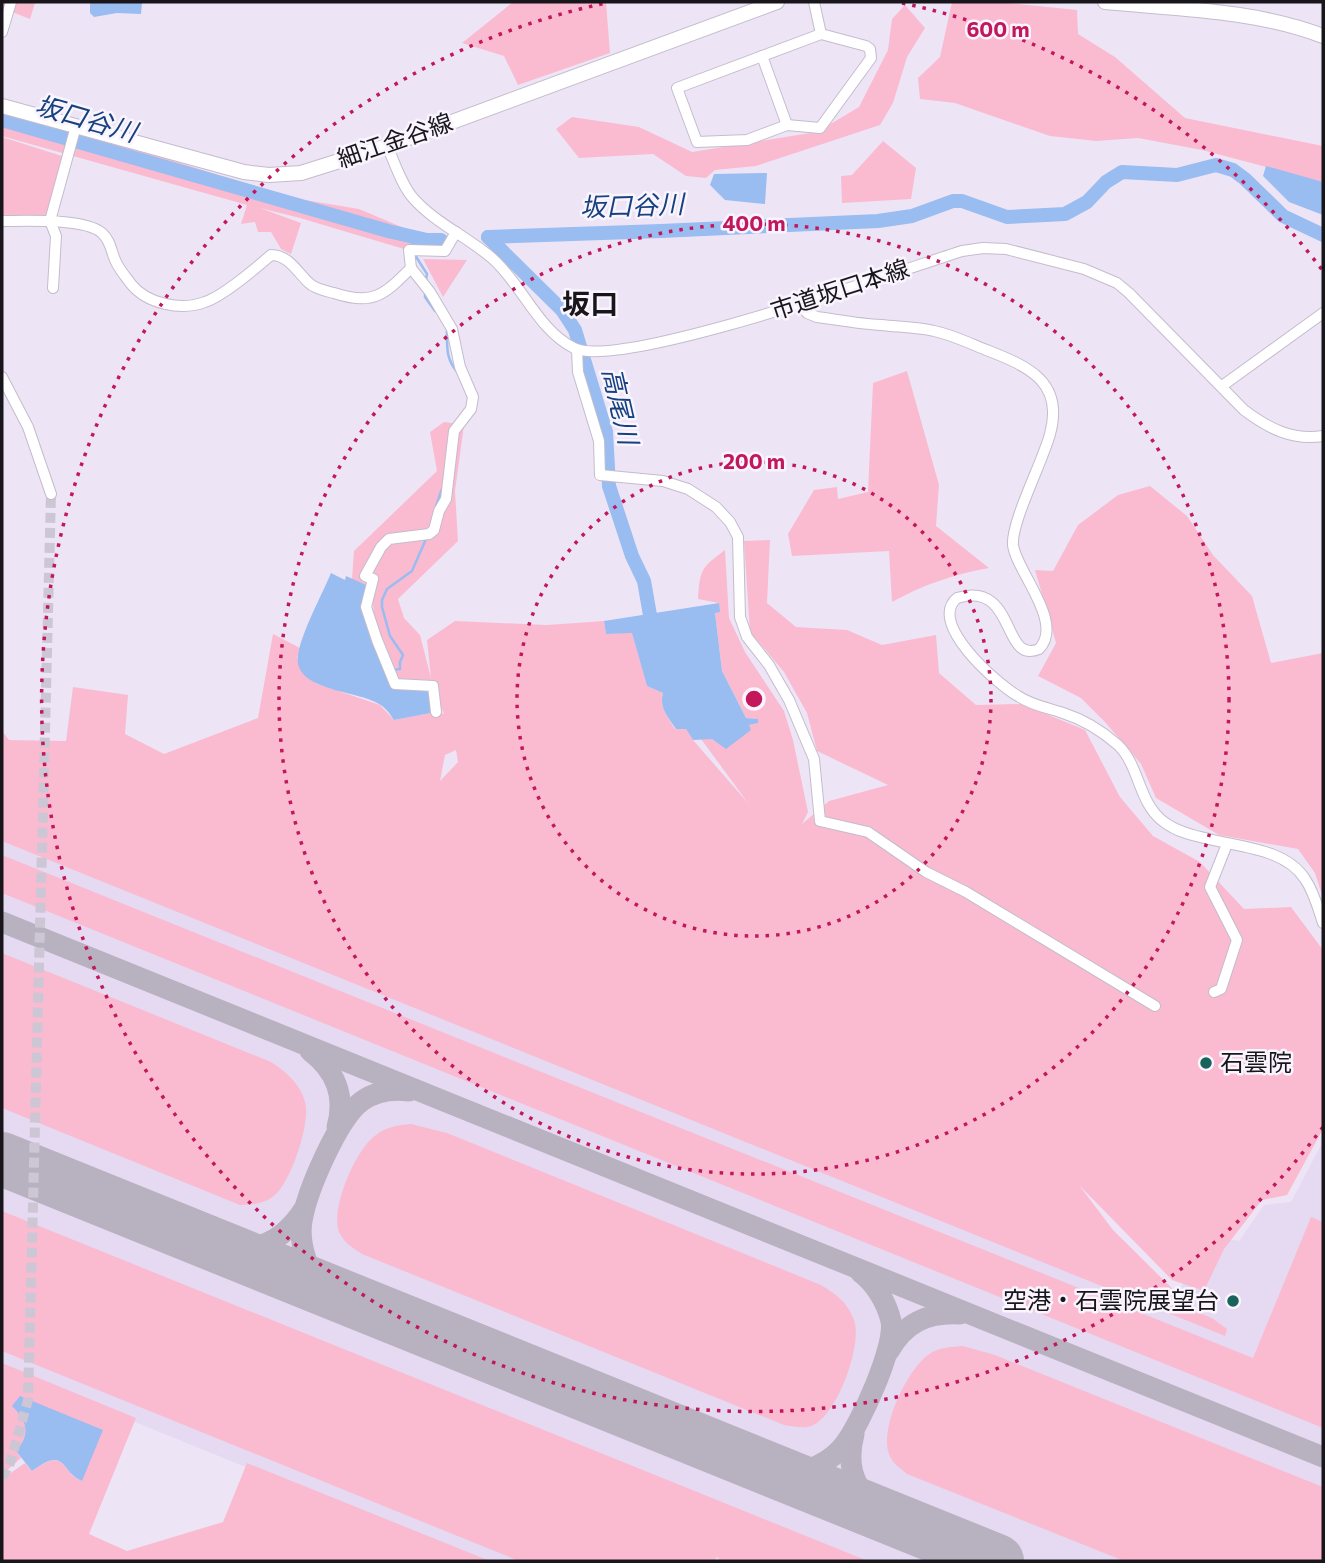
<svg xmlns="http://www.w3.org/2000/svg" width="1325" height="1563" font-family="Commissioner,'Noto Sans JP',sans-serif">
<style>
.built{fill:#e5daf2}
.green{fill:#fabbd1;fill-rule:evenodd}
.water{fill:#99bcf1}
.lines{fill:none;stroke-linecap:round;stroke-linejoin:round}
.stream{stroke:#99bcf1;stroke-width:2.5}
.river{stroke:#99bcf1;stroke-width:14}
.taxiway{stroke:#b8b2c0;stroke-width:21}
.runway{stroke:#b8b2c0;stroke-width:54}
.minor-tunnel{stroke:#cdc6d5;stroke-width:10;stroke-dasharray:10 5;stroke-linecap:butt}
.minor-casing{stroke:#c4bccc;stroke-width:12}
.major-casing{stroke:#c4bccc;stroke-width:16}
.minor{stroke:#fff;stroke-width:10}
.major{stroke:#fff;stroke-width:14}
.ring{fill:none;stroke:#c2185b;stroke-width:3.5;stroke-dasharray:3.5 7}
.poi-dot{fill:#18635b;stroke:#f9f4fe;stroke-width:2.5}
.labels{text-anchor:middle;stroke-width:5;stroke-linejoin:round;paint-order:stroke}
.street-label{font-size:24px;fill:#18151b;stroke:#f9f4fe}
.poi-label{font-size:24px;fill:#18151b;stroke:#f9f4fe;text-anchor:start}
.water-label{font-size:26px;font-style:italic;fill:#16417f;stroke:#f9f4fe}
.quarter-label{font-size:28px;font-weight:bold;fill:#18151b;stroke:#f9f4fe}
.centre{fill:#c2185b;stroke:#f9f4fe;stroke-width:3.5}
.ring-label{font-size:21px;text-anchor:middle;font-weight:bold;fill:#c2185b;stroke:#f9f4fe;stroke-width:5;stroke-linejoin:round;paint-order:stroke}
</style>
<rect width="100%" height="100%" fill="#ede5f6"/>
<path class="built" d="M 2,816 L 1178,1296 L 1201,1235 L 1239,1241 L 1264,1205 L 1291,1202 L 1323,1141 L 1323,1561 L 477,1561 L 2,1368 Z"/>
<g class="green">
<path d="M 2,2 L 34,2 L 35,3 L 30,19 L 2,8 Z"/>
<path d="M 513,2 L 606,2 L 610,53 L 518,85 L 504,56 L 462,43 Z"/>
<path d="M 952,2 L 998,2 L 1077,10 L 1078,34 L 1115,57 L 1185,118 L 1323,146 L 1323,182 L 1202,150 L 1138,138 L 1096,141 L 1050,136 L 955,103 L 920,99 L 918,78 L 940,57 Z"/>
<path d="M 905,5 L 925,28 L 907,57 L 893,103 L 880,125 L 756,166 L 715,170 L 706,178 L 686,176 L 653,154 L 579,158 L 556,129 L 572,117 L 639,127 L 692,152 L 817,132 L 859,107 L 888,50 L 892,19 Z"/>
<path d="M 2,112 L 95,136 L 253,186 L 305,200 L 359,209 L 404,228 L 437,238 L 439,247 L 404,249 L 300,218 L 260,208 L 301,223 L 291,254 L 281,249 L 271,232 L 258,232 L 255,222 L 241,224 L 247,205 L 2,136 Z"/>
<path d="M 2,137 L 62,156 L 46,216 L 2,216 Z"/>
<path d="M 883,141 L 916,168 L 911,199 L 842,203 L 841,176 L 852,175 Z"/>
<path d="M 423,259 L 467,260 L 443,297 Z"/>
<path d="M 907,371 L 939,485 L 936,526 L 989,568 C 954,574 923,585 892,602 L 889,551 L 792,556 L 788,534 L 814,490 L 837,487 L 838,499 L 868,492 L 873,383 Z"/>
<path d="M 444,422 L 464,425 L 455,491 L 458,541 L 398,599 L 404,618 L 420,635 L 431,678 L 427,640 L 455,621 L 547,625 L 604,621 L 606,634 L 632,632 L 647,686 L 663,693 C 659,708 668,717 675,729 L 686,729 L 693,740 L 748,803 L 701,739 L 712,739 L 717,741 L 749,725 L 758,723 L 758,719 L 746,718 L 722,671 L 715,613 L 719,603 L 698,599 C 700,569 701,568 725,550 L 729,618 L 745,652 L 784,711 L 793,740 L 808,812 L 802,824 L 829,801 L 888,785 L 817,751 L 807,713 L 784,672 L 750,632 L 744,541 L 770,540 L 767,603 L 796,627 L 847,630 L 882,645 L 936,635 L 939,673 L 976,705 L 1022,704 L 1085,730 L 1120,797 L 1153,836 L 1200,862 L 1244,909 L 1291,907 L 1323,950 L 1323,1129 L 1287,1195 L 1262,1200 L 1224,1249 L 1204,1291 L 1172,1280 L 1079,1185 L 1113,1230 L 1195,1311 L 1212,1318 L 1227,1329 L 1225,1336 L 2,841 L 2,731 L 9,740 L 66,741 L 73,687 L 128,695 L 125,734 L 164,754 L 258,718 L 273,634 L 300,648 L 297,658 L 315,683 L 380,705 L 394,720 L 436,712 L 444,714 L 432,686 L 393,679 L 377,640 L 371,587 L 352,579 L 354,551 L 437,471 L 430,432 ZM 456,750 L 458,762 L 440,781 L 445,755 Z"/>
<path d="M 1150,486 L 1187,516 L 1213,555 L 1252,596 L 1271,663 L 1323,653 L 1323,898 L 1315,873 L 1298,849 L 1219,835 L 1156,798 L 1141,764 L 1105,722 L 1081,698 L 1038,676 L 1056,643 L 1035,570 L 1053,571 L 1078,525 L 1118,495 Z"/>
<path d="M 2,855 L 1253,1358 L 1311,1217 L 1323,1222 L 1323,1428 L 2,893 Z"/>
<path d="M 2,953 L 271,1062 C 286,1072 300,1083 305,1102 C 311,1123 291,1180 276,1194 C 265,1204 253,1205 240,1205 L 2,1108 Z"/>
<path d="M 411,1124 L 447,1133 L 821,1285 C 836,1294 848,1303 854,1320 C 863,1344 837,1417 811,1426 C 802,1429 793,1426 784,1425 L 362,1254 C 353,1248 344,1243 339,1232 C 330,1209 356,1148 376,1135 C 386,1127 398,1125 411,1124 Z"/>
<path d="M 2,1211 L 868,1561 L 719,1561 L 719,1558 L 716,1557 L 715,1561 L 519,1561 L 2,1351 Z"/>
<path d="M 963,1346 L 995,1355 L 1323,1487 L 1323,1561 L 1124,1561 L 907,1474 C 900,1468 892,1463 889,1454 C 879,1429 908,1366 931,1353 C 940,1347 952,1347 963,1346 Z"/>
<path d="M 2,1363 L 136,1418 L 89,1534 L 127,1551 L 223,1522 L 247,1463 L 490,1561 L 2,1561 L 2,1479 L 25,1463 L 32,1471 C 68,1445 60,1473 82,1481 L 21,1415 C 28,1430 27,1438 16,1451 L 21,1458 L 2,1475 Z"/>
</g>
<g class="water">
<path d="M 90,2 L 142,2 L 141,14 L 117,13 L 94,17 L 90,13 Z"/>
<path d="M 1266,166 L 1323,182 L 1323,215 L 1289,202 L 1263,176 Z"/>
<path d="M 767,173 L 765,204 L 725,200 L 710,185 L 714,174 Z"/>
<path d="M 331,573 L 345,580 L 346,576 L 371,587 L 366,607 L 395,684 L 433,686 L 436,712 L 394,720 C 390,714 386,708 379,704 C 357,690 292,691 298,655 C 302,631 321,597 331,573 Z"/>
<path d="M 719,603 L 720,612 L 715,613 L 722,671 L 746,718 L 758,719 L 758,723 L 749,725 L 751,730 L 726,749 L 712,739 L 693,740 L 686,729 L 676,729 C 668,717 659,708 663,693 L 647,686 L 632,633 L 606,634 L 604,621 Z"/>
<path d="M 20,1396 L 103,1430 L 82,1481 C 60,1472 67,1445 32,1471 L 16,1451 C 31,1435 27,1420 12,1406 Z"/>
</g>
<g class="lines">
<g class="stream">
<path d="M 350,220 L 411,240 L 413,248"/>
<path d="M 415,255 L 427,274 L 426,279"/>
<path d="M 425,293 L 425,297 L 435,311"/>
<path d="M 447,331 C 447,349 446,359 458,373"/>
<path d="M 436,506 L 442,489"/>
<path d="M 393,670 L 400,669 L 400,662 L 403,655 L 390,636 L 382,607 L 382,600 L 387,589 L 412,571 L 426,539"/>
</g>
<g class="river">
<path d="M 2,120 L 388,231 L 427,240 L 441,240"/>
<path d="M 488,237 L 661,231 L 878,221 L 912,216 L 953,201 L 962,201 L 1007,217 L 1065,214 L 1087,202 L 1106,182 L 1122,172 L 1177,175 L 1216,165 L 1233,170 L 1245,179 L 1283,216 L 1323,235"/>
<path d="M 488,237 L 562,310 L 575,330 L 606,432 L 609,486 L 632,556 L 644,581 L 650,615"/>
</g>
<g class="taxiway">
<path d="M 2,922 L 1323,1457"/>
<path d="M 310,1051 C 335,1070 346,1096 337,1127"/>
<path d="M 216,1245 C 255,1254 282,1243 304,1209"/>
<path d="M 343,1297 C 328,1287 312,1277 306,1259 C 302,1247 300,1233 302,1221 C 307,1191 338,1118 362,1101 C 376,1091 393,1089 409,1091"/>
<path d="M 889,1351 C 905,1323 927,1312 960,1314"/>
<path d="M 854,1434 C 843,1476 861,1499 896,1520"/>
<path d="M 762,1466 C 781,1470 801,1475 819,1465 C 829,1460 837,1454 844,1445 C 860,1425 896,1346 891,1321 C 887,1303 875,1283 860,1272"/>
</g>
<path class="runway" d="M 2,1159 L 997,1561"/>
<path class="minor-tunnel" d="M 2,1478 L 10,1463 L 28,1400 L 51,494"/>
<defs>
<g id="minor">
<path d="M 814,2 L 821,34"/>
<path d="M 2,32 L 11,2"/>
<path d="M 821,34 L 866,46 L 870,49 L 871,58 L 820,128 L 787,125 L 747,140 L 697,142 L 677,88 Z"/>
<path d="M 762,56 L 787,125"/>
<path d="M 387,146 C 395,163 401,184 413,198 C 435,223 468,237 493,259 C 523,286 538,330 574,348 C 619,371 902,270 962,251 L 983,248 L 1006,249 L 1084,269 L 1117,283 L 1129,293 L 1244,410 C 1268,428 1292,441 1323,436"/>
<path d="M 2,221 C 25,221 85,218 102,233 C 111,241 111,252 116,262 C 119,269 126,277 131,284 C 147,304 181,311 205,302 C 223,296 256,268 271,255 C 289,255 297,272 309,283 C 315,289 326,291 334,293 C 373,306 384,295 411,268"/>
<path d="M 53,288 L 56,236 L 50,221 L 76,126"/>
<path d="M 800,303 L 807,313 L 817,317 C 839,320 860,324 881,325 C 899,327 917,327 934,331 C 953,335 971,344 989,351 C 1030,367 1064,383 1050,434 C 1043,461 1011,522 1013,545 C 1016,571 1065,623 1039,649 C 1001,665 1017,580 957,598 C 927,623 997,684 1018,696 C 1031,705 1048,708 1063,713 C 1082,719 1102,731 1118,745 C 1140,766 1138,803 1164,822 C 1177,832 1194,836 1209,839 C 1240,847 1286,849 1305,879 C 1314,892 1318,908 1323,923"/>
<path d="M 577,350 L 578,372 L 599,441 L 600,475 L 663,481 L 688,489 L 716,507 L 730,522 L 738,537 L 740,617 L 747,637 L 769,665 L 789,700 L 814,759 L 820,821 L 868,832 L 926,872 L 966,892 L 1155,1006"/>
<path d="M 2,377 L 28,427 L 51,494"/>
<path d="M 1222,386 L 1323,313"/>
<path d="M 436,712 L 433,686 L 395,684 L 377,640 L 366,607 L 373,579 L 365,576 L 381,547 L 389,539 L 429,534 L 434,530 L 439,511 L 446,499 L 454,431 L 471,409 L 473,397 L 460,367 L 452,329 L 430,292 L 411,268 L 409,250 L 445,251 L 456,232"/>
<path d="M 1214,992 L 1221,989 L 1237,940 L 1210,887 L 1227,844"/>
</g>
<g id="major">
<path d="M 1105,2 C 1178,9 1255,10 1323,36"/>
<path d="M 2,106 L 244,172 L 269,175 L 301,173 L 387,146 L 777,2"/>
</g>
</defs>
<use href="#minor" class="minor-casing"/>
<use href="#major" class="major-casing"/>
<use href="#minor" class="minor"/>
<use href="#major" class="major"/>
</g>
<g class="ring">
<circle cx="754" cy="699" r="237"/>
<circle cx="754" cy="699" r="475"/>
<path d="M1323 1127A712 712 0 1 1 606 3M902 3A712 712 0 0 1 1323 271"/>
</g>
<g class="poi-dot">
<circle cx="1206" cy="1063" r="7"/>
<circle cx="1233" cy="1301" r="7"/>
</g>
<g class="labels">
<g class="street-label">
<text transform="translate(395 141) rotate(-19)" y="8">細江金谷線</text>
<text transform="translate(840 290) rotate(-18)" y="8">市道坂口本線</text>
</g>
<g class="poi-label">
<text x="1220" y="1071">石雲院</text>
<text x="1219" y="1309" text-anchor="end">空港・石雲院展望台</text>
</g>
<g class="water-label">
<text transform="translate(86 119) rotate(16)" y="9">坂口谷川</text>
<text transform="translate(632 206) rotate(-2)" y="9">坂口谷川</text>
<text transform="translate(620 406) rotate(77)" y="9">高尾川</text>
</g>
<g class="quarter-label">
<text x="590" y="314">坂口</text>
</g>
</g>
<circle cx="754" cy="699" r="10" class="centre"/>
<g class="ring-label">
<text x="998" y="37">600 m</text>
<text x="754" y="231">400 m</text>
<text x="754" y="469">200 m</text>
</g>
<rect width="1325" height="1563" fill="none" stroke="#18151b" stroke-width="7"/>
</svg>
